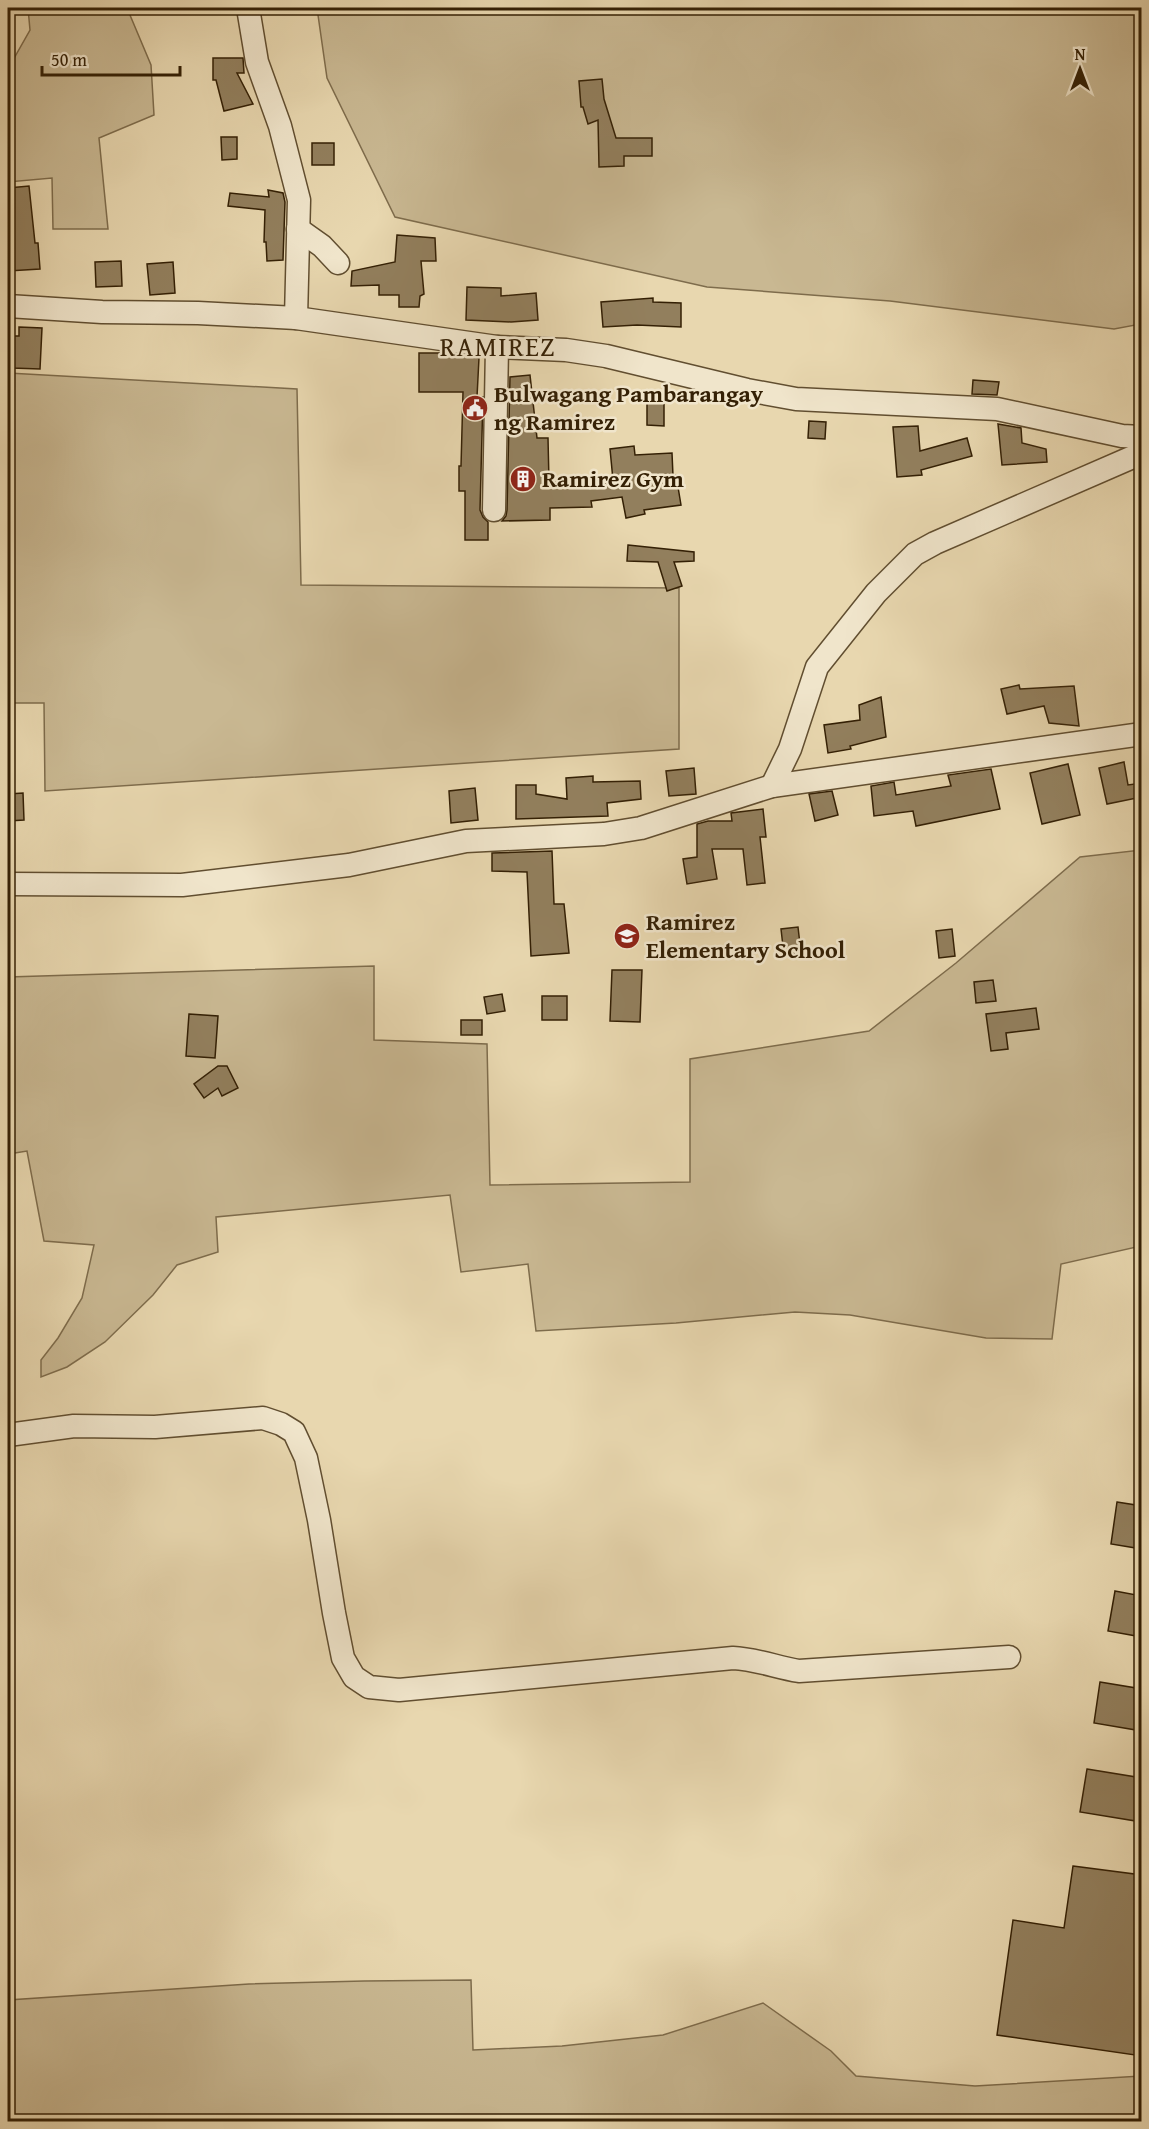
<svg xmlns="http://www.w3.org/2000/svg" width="1149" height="2129" font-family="'Gentium Book Plus',serif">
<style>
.green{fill:#c9b892;stroke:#7e6c4c;stroke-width:1.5}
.building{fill:#927f5d;stroke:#342005;stroke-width:1.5}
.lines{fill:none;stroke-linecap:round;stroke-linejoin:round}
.minor-casing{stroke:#614e30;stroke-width:25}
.minor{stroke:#f0e5cb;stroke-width:22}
.labels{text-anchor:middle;stroke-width:5;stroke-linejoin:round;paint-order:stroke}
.poi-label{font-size:24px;font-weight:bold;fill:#342005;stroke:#f0e5cb;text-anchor:start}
.quarter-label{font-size:27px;letter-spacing:1.5px;fill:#342005;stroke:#f0e5cb}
</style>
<rect width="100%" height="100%" fill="#e8d7af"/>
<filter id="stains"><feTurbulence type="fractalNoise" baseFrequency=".00333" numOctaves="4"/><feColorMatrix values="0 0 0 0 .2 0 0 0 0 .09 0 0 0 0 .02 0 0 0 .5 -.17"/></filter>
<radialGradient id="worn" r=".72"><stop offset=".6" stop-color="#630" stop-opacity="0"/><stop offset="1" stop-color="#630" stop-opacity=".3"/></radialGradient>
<g class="green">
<path d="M 28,8 L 127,8 L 151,65 L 154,115 L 99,138 L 108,229 L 53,229 L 52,178 L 8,182 L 8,69 L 30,30 Z"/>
<path d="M 317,8 L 1141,8 L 1141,324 L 1114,329 L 890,301 L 707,287 L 395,217 L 327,78 Z"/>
<path d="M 8,373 L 297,389 L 301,585 L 679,588 L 679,749 L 45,791 L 44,703 L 8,703 Z"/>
<path d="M 1141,850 L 1141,1246 L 1061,1264 L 1052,1339 L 986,1338 L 850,1315 L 795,1312 L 676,1323 L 536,1331 L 528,1264 L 461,1272 L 450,1195 L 216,1217 L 218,1252 L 177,1265 L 153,1295 L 105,1342 L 67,1367 L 41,1377 L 41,1360 L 58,1338 L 82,1298 L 94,1245 L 44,1241 L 27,1151 L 8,1154 L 8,977 L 374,966 L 374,1040 L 487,1044 L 490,1185 L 690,1182 L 690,1059 L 869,1031 L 956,963 L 1080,857 Z"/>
<path d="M 471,1980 L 473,2050 L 562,2046 L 663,2035 L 763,2003 L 831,2051 L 856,2076 L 975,2086 L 1141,2076 L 1141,2121 L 8,2121 L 8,2000 L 249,1984 L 364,1981 Z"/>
</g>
<g class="building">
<path d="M 213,58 L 243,58 L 244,73 L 237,73 L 253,104 L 224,111 L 216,80 L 213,80 Z"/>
<path d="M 602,79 L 604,99 L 616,138 L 652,138 L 652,156 L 624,156 L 624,166 L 599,167 L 598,120 L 588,124 L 583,107 L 581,107 L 579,81 Z"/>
<path d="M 221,137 L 237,137 L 237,159 L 222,160 Z"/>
<rect x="312" y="143" width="22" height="22"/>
<path d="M 29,186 L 35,243 L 38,243 L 40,269 L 8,271 L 8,188 Z"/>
<path d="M 268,190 L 283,193 L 285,202 L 283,260 L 267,261 L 266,242 L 264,242 L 265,210 L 228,206 L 230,193 L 269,197 Z"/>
<path d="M 397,235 L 435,238 L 436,261 L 421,261 L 424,294 L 420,296 L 419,307 L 399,307 L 399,295 L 379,295 L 379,285 L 351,286 L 352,271 L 395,262 Z"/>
<path d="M 121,261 L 122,286 L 96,287 L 95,262 Z"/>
<path d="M 173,262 L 175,293 L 150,295 L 147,264 Z"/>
<path d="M 467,287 L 501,288 L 501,296 L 536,293 L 538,320 L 511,322 L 466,320 Z"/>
<path d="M 653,298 L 653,302 L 681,303 L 681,327 L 637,325 L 603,327 L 601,302 Z"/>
<path d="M 19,327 L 42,328 L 40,369 L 12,368 L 14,336 L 19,336 Z"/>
<path d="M 419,353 L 447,353 L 479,358 L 477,397 L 483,397 L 480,510 L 483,517 L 488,522 L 488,540 L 465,540 L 465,491 L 459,491 L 459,466 L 461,466 L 463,392 L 419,392 Z"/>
<path d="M 530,375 L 537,438 L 548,438 L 549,482 L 613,480 L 610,449 L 634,446 L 635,455 L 672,453 L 673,476 L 676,475 L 681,505 L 644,510 L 645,514 L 626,518 L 622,497 L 591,501 L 592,507 L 550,508 L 550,520 L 502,521 L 506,516 L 507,510 L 510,377 Z"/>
<path d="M 973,380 L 999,382 L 997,395 L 972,394 Z"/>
<path d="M 647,400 L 664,400 L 664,426 L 647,425 Z"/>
<path d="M 809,421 L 826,422 L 825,439 L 808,438 Z"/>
<path d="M 998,424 L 1021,428 L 1022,443 L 1046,449 L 1047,462 L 1002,465 Z"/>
<path d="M 918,426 L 920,451 L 967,438 L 972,456 L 921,470 L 922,475 L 897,477 L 893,427 Z"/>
<path d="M 628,545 L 694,552 L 694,561 L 674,562 L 682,586 L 667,591 L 658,562 L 627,561 Z"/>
<path d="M 1019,685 L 1020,689 L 1074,686 L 1079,726 L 1049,723 L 1044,706 L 1007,714 L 1001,689 Z"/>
<path d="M 881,697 L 886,737 L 850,746 L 851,749 L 828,753 L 824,725 L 860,720 L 859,705 Z"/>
<path d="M 1124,762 L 1128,785 L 1142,783 L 1142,797 L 1107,804 L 1099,768 Z"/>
<path d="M 1068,764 L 1080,815 L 1042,824 L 1030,773 Z"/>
<path d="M 694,768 L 696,794 L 669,796 L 666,771 Z"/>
<path d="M 991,769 L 1000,809 L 916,826 L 913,811 L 874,816 L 871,786 L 894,782 L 896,795 L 951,786 L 948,775 Z"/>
<path d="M 593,776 L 593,782 L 640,781 L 641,799 L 607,803 L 608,816 L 516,819 L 516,785 L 536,785 L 536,794 L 567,799 L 566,778 Z"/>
<path d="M 475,788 L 478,820 L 451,823 L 449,791 Z"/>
<path d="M 832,791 L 838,815 L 815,821 L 809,794 Z"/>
<path d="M 23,793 L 24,820 L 8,821 L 8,794 Z"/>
<path d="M 763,809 L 766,837 L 760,837 L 765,883 L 747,885 L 743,849 L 712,849 L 717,879 L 687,884 L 683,859 L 697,857 L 697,824 L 708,821 L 732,821 L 731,813 Z"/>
<path d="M 552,851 L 554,904 L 564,904 L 569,953 L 531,956 L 527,872 L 492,871 L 492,853 Z"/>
<path d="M 798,927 L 801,953 L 784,955 L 781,929 Z"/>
<path d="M 952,929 L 955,956 L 939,958 L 936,931 Z"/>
<path d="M 612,970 L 642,970 L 640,1022 L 610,1021 Z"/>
<path d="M 993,980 L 996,1001 L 976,1003 L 974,982 Z"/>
<path d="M 502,994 L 505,1011 L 487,1014 L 484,997 Z"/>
<rect x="542" y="996" width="25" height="24"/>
<path d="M 1036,1008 L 1039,1029 L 1006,1033 L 1008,1049 L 991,1051 L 986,1014 Z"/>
<path d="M 189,1014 L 218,1016 L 215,1058 L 186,1056 Z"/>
<rect x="461" y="1020" width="21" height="15"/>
<path d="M 218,1066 L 227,1066 L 238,1088 L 222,1096 L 218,1088 L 204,1098 L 194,1084 Z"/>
<path d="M 1117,1502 L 1142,1506 L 1142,1549 L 1111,1544 Z"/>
<path d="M 1115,1591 L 1142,1596 L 1142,1637 L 1108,1631 Z"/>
<path d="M 1100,1682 L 1142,1689 L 1142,1731 L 1094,1723 Z"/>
<path d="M 1087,1769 L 1142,1778 L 1142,1822 L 1080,1812 Z"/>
<path d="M 1073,1866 L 1142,1875 L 1142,2056 L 997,2035 L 1013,1920 L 1064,1928 Z"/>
</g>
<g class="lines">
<defs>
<g id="minor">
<path d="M 248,8 L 257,62 L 280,126 L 299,200 L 296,318"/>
<path d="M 298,229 L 322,246 L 338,263"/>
<path d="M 8,306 L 102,312 L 198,313 L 296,318 L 497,347 L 566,350 L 606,356 L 747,390 L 796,399 L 997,409 L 1122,436 L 1142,437"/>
<path d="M 494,510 L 497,347"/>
<path d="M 772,786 L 790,749 L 817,667 L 876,593 L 915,554 L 935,543 L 1142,453"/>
<path d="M 8,884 L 182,885 L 349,865 L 466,841 L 604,834 L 641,828 L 772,786 L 1142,734"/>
<path d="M 8,1435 L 74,1426 L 155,1427 L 263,1418 L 281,1424 L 294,1432 L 306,1458 L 319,1520 L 334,1613 L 343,1658 L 354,1677 L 369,1687 L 399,1690 L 733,1658 C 755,1659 776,1667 799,1671 L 1009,1657"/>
</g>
</defs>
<use href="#minor" class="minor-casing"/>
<use href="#minor" class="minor"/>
</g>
<defs>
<symbol id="civic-disc" viewBox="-11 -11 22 22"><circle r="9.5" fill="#8f2418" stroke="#f0e5cb"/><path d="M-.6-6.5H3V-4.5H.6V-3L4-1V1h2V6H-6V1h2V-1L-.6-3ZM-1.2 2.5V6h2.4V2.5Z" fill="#fff"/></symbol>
<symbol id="building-disc" viewBox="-11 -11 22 22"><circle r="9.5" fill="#8f2418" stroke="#f0e5cb"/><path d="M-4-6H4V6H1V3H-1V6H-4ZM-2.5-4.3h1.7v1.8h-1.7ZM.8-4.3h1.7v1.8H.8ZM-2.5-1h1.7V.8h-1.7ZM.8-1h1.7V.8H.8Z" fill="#fff"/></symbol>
<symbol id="school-disc" viewBox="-11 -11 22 22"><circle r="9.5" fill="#8f2418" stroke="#f0e5cb"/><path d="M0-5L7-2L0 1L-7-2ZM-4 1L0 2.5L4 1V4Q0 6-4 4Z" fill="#fff"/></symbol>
</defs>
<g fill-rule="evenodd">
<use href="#civic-disc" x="460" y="393" width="30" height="30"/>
<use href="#building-disc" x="508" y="464" width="30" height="30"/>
<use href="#school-disc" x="612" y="921" width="30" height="30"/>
</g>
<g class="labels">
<g class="poi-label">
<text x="494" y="402">Bulwagang Pambarangay<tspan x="494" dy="28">ng Ramirez</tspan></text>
<text x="542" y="487">Ramirez Gym</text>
<text x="646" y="930">Ramirez<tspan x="646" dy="28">Elementary School</tspan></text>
</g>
<g class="quarter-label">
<text x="498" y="356">RAMIREZ</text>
</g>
</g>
<rect width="1149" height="2129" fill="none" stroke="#e8d7af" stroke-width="30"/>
<rect x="9" y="9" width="1131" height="2111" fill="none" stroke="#342005" stroke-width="3"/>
<rect x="15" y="15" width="1119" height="2099" fill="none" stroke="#342005" stroke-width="1.5"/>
<g transform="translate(1080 69)" stroke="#f0e5cb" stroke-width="4.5" paint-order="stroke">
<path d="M0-4.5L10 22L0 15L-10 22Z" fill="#342005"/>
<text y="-9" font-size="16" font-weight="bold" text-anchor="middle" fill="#342005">N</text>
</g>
<path d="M42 66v9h138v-9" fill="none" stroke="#342005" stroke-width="3"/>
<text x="51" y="66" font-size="18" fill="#342005" stroke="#f0e5cb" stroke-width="4.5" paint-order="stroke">50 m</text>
<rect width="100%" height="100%" filter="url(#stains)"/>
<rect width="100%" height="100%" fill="url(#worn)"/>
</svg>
